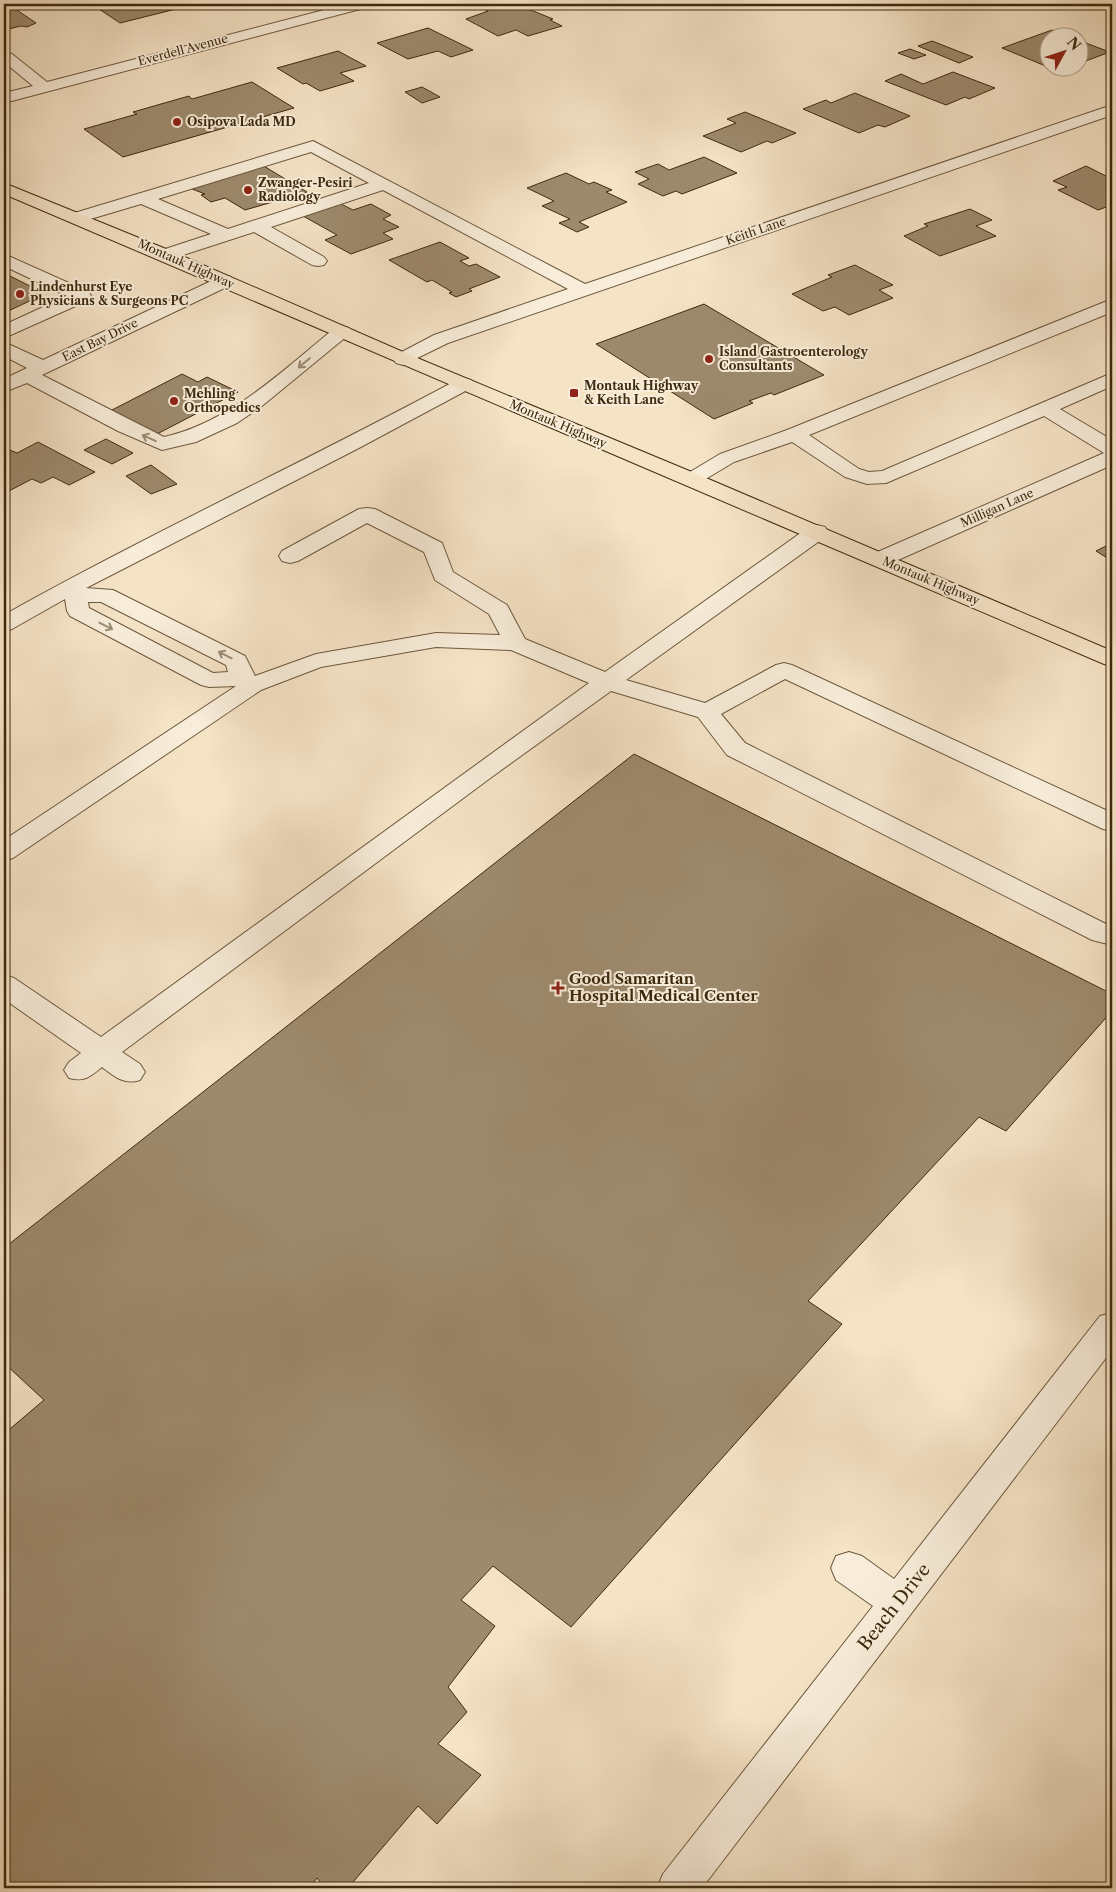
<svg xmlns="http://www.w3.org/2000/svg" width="1116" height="1892" font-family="'Libre Caslon Text',serif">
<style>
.building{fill:#9d8a6d;stroke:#3e2a0d}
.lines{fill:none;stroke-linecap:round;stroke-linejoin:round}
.minor-casing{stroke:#6c583b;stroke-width:2}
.major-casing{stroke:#3e2a0d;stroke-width:2}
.minor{fill:#f8edda;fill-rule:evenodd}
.major{fill:#f5e3c6;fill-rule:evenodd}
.oneway{stroke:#9b8c74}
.poi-dot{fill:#8f2418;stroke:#f8edda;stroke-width:2}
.labels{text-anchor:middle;stroke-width:4;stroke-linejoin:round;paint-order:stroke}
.far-street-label{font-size:12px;fill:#3e2a0d;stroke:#f8edda}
.far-poi-label{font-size:12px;font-weight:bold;fill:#3e2a0d;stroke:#f8edda;text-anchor:start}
.poi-label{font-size:15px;font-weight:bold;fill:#3e2a0d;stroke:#f8edda;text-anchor:start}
.near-street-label{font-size:18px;fill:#3e2a0d;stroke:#f8edda}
</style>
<rect width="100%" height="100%" fill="#f5e3c6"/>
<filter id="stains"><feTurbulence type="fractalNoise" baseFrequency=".004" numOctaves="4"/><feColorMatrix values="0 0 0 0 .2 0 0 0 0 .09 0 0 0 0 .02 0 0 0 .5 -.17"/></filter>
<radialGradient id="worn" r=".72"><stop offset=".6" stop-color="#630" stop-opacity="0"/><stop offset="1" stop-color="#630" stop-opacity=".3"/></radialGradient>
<g class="building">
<path d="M 4,4 L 8,4 L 36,23 L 27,27 L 21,26 L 4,30 Z"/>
<path d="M 113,4 L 179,4 L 184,7 L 120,23 L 99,9 Z"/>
<path d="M 516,4 L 553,19 L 550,20 L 562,26 L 528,36 L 516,30 L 498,36 L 466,19 L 488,11 L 486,10 Z"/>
<path d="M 610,4 L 639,4 L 622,9 Z"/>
<path d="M 428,28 L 473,50 L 451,57 L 438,51 L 408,59 L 377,43 Z"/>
<path d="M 1052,30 L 1072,38 L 1048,38 L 1048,67 L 1002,48 Z"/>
<path d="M 1078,40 L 1107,51 L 1105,52 L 1107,53 L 1078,64 Z"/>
<path d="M 932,41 L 973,57 L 959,63 L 918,46 Z"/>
<path d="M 910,49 L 926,55 L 914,59 L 898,53 Z"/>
<path d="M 338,51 L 366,66 L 340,73 L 354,81 L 320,91 L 306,83 L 303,84 L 277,68 Z"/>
<path d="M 953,72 L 995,88 L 969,99 L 965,97 L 946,105 L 885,81 L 901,74 L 923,84 Z"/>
<path d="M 252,82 L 294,108 L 123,157 L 84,129 L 137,114 L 133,112 L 189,96 L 192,99 Z"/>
<path d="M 422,87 L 440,97 L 422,103 L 405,92 Z"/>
<path d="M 855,93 L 910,116 L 885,127 L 878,125 L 859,133 L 803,109 L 826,100 L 831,103 Z"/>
<path d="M 745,112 L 796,133 L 772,143 L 767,141 L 741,152 L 703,136 L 736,123 L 727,119 Z"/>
<path d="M 704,157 L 737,173 L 682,194 L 676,191 L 663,196 L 638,184 L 649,179 L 635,172 L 658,164 L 669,170 Z"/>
<path d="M 262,165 L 307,192 L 245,210 L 225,198 L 211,202 L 201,195 L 205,194 L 187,187 Z"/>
<path d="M 1086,166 L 1112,179 L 1112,207 L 1109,206 L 1098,210 L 1058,190 L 1067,187 L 1053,181 Z"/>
<path d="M 566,173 L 589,184 L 594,182 L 612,190 L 606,192 L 627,202 L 579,222 L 589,227 L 577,232 L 559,223 L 570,219 L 542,206 L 554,201 L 527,188 Z"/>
<path d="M 339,203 L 353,210 L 371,204 L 391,215 L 383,219 L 399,227 L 383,233 L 393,239 L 351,254 L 325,240 L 337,235 L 303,216 Z"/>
<path d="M 970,209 L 992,220 L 976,226 L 996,236 L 940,256 L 904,236 L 928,226 L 924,224 Z"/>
<path d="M 440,242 L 469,258 L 460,261 L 469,266 L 476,264 L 500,277 L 469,289 L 472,291 L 456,297 L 449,293 L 452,292 L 432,280 L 427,282 L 389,260 Z"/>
<path d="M 855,265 L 893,285 L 879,290 L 893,298 L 849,315 L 835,307 L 823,311 L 792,294 L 832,277 L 828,275 Z"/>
<path d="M 4,273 L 42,292 L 32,296 L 36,298 L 4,313 Z"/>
<path d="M 704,304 L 824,375 L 774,395 L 771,393 L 749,401 L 753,403 L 714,419 L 596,344 Z"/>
<path d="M 182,374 L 198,382 L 207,377 L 238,392 L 157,434 L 110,411 Z"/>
<path d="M 106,439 L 133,453 L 112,464 L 84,450 Z"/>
<path d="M 38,442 L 95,472 L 69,485 L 53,477 L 41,483 L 32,479 L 7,492 L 4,491 L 4,459 L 6,458 L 4,454 L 10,450 L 17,453 Z"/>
<path d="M 151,465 L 177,484 L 151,494 L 126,476 Z"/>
<path d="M 1112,543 L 1112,561 L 1096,551 Z"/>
<path d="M 634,754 L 1112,994 L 1112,1011 L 1006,1131 L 979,1117 L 808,1301 L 842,1324 L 571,1627 L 493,1566 L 461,1600 L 495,1626 L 448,1687 L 467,1712 L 438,1744 L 481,1775 L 437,1824 L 418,1806 L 348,1888 L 325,1888 L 317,1878 L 309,1888 L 4,1888 L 4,1434 L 44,1400 L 4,1363 L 4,1248 Z"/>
</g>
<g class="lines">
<defs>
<g id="minor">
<path d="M 347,4 L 370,4 L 368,7 L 4,103 L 4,93 L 33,86 L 4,62 L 4,52 L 12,54 L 47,82 Z"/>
<path d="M 1112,105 L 1112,115 L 448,343 L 403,365 L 396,363 L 393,359 L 396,355 L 434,335 L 568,289 L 383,190 L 271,227 L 324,257 L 327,261 L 324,265 L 318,266 L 312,265 L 254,232 L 171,259 L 165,260 L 159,259 L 156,255 L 159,251 L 211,234 L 141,204 L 77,223 L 71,222 L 68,218 L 71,214 L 313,141 L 585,284 ZM 311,152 L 369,183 L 228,229 L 158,199 Z"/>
<path d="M 4,254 L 89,292 L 91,296 L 89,300 L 4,338 L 4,325 L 67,296 L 4,266 Z"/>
<path d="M 224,275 L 231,277 L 233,281 L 231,285 L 42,375 L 164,437 C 231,422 283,370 335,328 L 342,326 L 349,328 L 352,332 L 262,406 L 237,423 L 196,442 L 162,450 L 118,431 L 27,383 L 4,392 L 4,379 L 27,368 L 4,356 L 4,342 L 43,360 Z"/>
<path d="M 1112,299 L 1112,312 L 809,435 L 859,469 L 869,472 L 882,471 L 1112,373 L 1112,386 L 1060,409 L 1112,440 L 1112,465 L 889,564 L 881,566 L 873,564 L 870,559 L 873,554 L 1104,453 L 1044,416 L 886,483 L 867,484 L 845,477 L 792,442 L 734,462 L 699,483 L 692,485 L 685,483 L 681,479 L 685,475 L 720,454 L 787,430 Z"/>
<path d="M 464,378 L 471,380 L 474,384 L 471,388 L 357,449 L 86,588 L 113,590 L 245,656 L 255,676 L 316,654 L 436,633 L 500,635 L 489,614 L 435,580 L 424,552 L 367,523 L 298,561 L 290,563 L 282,561 L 279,556 L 282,551 L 359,509 L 367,508 L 375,509 L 442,543 L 453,572 L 507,605 L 525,639 L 605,672 L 809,527 L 817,525 L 825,527 L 828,532 L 825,537 L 626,680 L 705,703 L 776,665 L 784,663 L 792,665 L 1112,813 L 1112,831 L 1103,829 L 785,679 L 721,714 L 745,743 L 1112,927 L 1112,945 L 1092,940 L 727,755 L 698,717 L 611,691 L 493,776 L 122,1052 L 140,1064 L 145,1072 L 140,1080 C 124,1085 115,1077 102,1067 C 90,1077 84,1082 69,1078 L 64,1070 L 69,1062 L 81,1053 L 4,999 L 4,975 L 14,978 L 101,1037 L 589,683 L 511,650 L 436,647 L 321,667 L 261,690 L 13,858 L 4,861 L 4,840 L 236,686 L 209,687 L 201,685 L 70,616 L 67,611 L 65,599 L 12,629 L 4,631 L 4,615 C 152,532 307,461 457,380 ZM 88,602 L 101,602 L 226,665 L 228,672 L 213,673 L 89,608 Z"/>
<path d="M 1112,1313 L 1112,1350 L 702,1888 L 657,1888 L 663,1874 L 873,1606 L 836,1580 L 831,1568 L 836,1556 L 849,1552 L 862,1556 L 894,1579 L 1100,1316 Z"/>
</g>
<path id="major" d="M 4,183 L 171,251 L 410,355 L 699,475 L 1112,651 L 1112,666 L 1104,664 L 4,194 Z"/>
</defs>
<use href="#minor" class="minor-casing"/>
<use href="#major" class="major-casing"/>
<use href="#minor" class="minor"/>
<use href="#major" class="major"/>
</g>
<defs><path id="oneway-shaft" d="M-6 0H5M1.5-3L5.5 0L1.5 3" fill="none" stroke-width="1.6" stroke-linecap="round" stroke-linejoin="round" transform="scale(1.25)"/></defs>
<g class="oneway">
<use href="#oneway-shaft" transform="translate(304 363) rotate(140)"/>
<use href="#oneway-shaft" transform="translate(149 438) rotate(-156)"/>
<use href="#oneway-shaft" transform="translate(106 626) rotate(27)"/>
<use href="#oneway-shaft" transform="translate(225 655) rotate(-153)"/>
</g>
<g class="poi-dot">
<circle cx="177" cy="122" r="5"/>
<circle cx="248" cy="190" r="5"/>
<circle cx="20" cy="294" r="5"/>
<circle cx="709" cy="359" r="5"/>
<rect x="569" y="388" width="10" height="10" rx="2.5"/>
<circle cx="174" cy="401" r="5"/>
<path d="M555.5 980.5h5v5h5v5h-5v5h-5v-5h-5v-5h5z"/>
</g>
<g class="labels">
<g class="far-street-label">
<text transform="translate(183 50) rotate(-15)" y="4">Everdell Avenue</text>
<text transform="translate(756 231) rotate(-19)" y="4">Keith Lane</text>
<text transform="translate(186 264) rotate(24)" y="4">Montauk Highway</text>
<text transform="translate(100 340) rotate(-26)" y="4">East Bay Drive</text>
<text transform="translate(558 424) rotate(23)" y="4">Montauk Highway</text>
<text transform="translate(997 508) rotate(-24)" y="4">Milligan Lane</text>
<text transform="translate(931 581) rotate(23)" y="4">Montauk Highway</text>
</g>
<g class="far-poi-label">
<text x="187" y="126">Osipova Lada MD</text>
<text x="258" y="187">Zwanger-Pesiri<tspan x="258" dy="14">Radiology</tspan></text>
<text x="30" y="291">Lindenhurst Eye<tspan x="30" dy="14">Physicians &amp; Surgeons PC</tspan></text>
<text x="719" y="356">Island Gastroenterology<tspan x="719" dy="14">Consultants</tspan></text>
<text x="584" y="390">Montauk Highway<tspan x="584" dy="14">&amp; Keith Lane</tspan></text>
<text x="184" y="398">Mehling<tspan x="184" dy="14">Orthopedics</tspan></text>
</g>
<g class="poi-label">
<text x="569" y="984">Good Samaritan<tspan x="569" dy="17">Hospital Medical Center</tspan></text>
</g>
<g class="near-street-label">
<text transform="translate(894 1607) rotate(-52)" y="6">Beach Drive</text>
</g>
</g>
<rect width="1116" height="1892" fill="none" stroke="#f5e3c6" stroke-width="20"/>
<rect x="5" y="5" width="1106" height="1882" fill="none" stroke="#3e2a0d" stroke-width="2.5"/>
<rect x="10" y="10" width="1096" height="1872" fill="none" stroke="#3e2a0d"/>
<g transform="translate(1064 52) rotate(50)"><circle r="24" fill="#f8edda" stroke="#ae9f88"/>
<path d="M0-4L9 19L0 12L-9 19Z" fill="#8f2418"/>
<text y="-8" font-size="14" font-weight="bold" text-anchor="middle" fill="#3e2a0d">N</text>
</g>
<rect width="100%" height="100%" filter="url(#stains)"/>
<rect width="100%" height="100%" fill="url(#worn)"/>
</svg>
